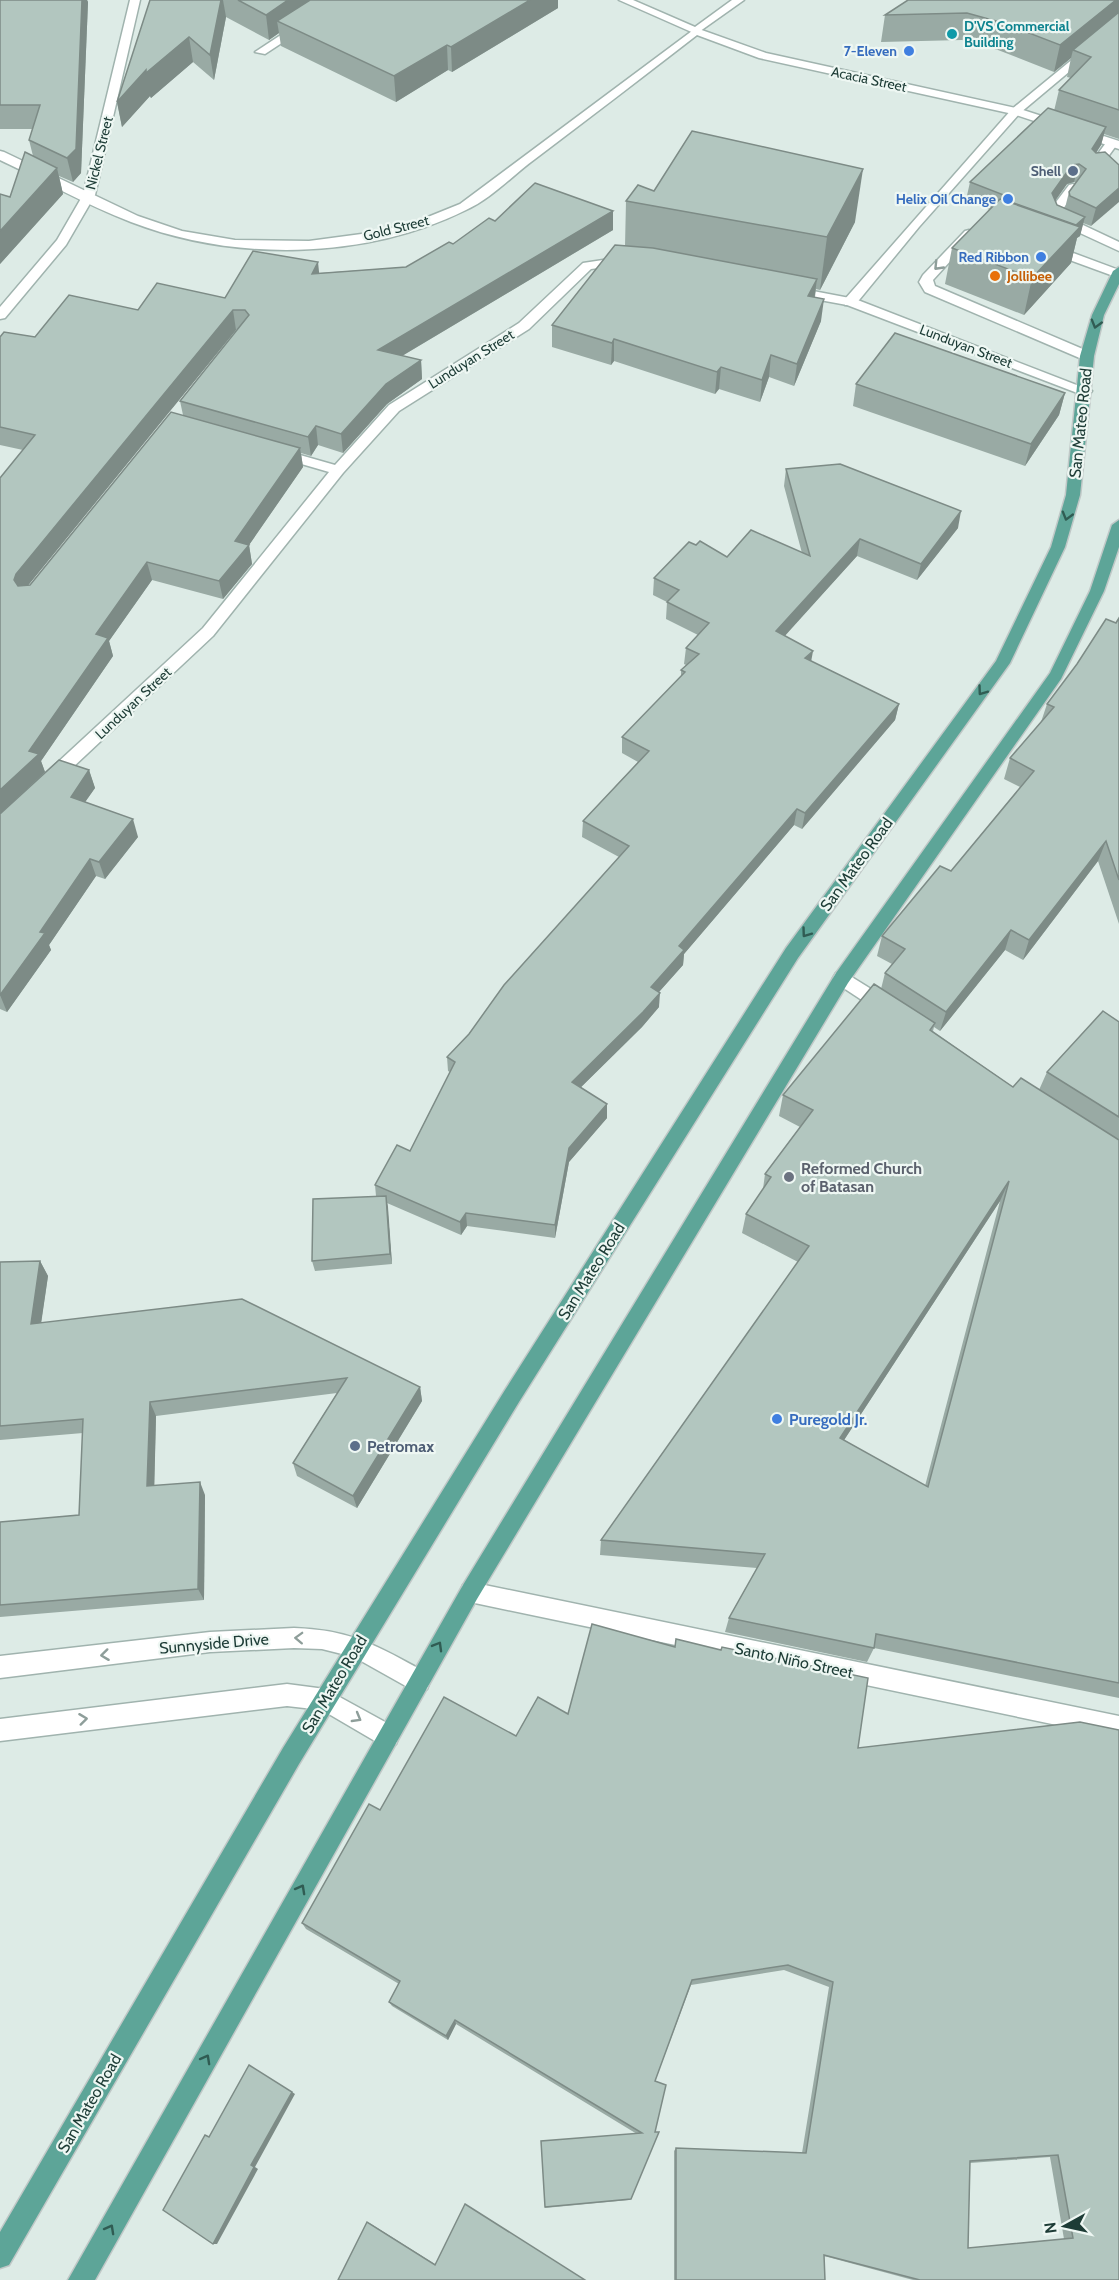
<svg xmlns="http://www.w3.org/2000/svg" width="1119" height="2280" font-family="Cabin,sans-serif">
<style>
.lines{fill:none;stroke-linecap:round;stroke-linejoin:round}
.service-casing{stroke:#a0b3ae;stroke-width:3}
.minor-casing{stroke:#a0b3ae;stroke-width:3}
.tertiary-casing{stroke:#a0b3ae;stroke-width:3}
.primary-casing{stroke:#c0c8c7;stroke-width:3}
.service{fill:#fff;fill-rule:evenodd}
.minor{fill:#fff;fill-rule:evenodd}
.tertiary{fill:#fff;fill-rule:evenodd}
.primary{fill:#5da598;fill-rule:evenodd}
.wall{fill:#99aaa4;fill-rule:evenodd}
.shaded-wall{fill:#7d8b86}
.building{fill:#b2c6bf;stroke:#7d8b86;stroke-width:1.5;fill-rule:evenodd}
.oneway{stroke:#8e9e9a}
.oneway2{stroke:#305c53}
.culture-dot{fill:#0f9aa8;stroke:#eef7f3;stroke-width:2}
.shop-dot{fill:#3f7fe0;stroke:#eef7f3;stroke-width:2}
.service-dot{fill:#5c6f8a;stroke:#eef7f3;stroke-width:2}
.food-dot{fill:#e8710a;stroke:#eef7f3;stroke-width:2}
.worship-dot{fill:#6b7280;stroke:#eef7f3;stroke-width:2}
.labels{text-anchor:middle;stroke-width:4.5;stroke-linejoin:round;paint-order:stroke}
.far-culture-label{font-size:14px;font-weight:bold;fill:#0d838f;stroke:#eef7f3;text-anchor:start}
.far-shop-label{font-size:14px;font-weight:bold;fill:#366cbe;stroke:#eef7f3;text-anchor:end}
.far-street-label{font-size:14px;fill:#1d3c36;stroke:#eef7f3}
.far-service-label{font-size:14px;font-weight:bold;fill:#4e5e75;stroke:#eef7f3;text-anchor:end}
.far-food-label{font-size:14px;font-weight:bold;fill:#c56008;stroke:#eef7f3;text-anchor:start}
.street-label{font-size:16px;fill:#1d3c36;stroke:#eef7f3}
.worship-label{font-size:16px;font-weight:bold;fill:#5b616d;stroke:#eef7f3;text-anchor:start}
.shop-label{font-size:16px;font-weight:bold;fill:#366cbe;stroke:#eef7f3;text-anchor:start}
.service-label{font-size:16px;font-weight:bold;fill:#4e5e75;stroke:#eef7f3;text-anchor:start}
</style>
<rect width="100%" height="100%" fill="#ddebe6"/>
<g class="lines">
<defs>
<g id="service">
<path d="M 1119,21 L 1119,30 L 1020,113 L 919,227 L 855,305 L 845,305 L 845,299 L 1012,109 Z"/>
<path d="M 1108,140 L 1118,143 L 1099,169 L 1091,169 L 1089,166 Z"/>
<path d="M 1073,184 L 1079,188 L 1062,210 L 1064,216 L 1119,242 L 1119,251 L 1054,221 L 1050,210 L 1069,185 Z"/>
<path d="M 969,230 L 975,234 L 933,280 L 935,286 L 1092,353 L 1092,359 L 1082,359 L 925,292 L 919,282 L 923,275 L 965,231 Z"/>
<path d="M 1049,244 L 1119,270 L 1119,278 L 1045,251 L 1045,245 Z"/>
</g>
<g id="minor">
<path d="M 130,0 L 140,0 L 95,195 L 66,245 L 5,318 L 0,319 L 0,307 L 57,240 L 83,195 Z"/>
<path d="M 334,0 L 347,0 L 265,54 L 255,52 Z"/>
<path d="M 619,0 L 633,0 L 695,27 L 732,0 L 744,0 L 696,34 Z"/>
<path d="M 623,257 L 629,261 L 627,264 L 591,269 L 529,329 L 399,411 L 343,473 L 213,636 L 55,784 L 43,784 L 41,780 L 43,776 L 203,628 L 329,472 L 274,456 L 274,450 L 279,449 L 335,465 L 389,405 L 519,323 L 583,263 Z"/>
<path d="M 792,287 L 855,299 L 1092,391 L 1090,394 L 1080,394 L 847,305 L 787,294 L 786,291 Z"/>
<path d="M 842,971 L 892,1002 L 895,1007 L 892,1012 L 880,1012 L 836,983 L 833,978 L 836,973 Z"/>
<path d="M 470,1582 L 1119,1716 L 1119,1738 L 470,1602 L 463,1599 L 460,1592 L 463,1585 Z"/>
<path d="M 294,1628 C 353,1630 377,1646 427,1673 L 430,1681 L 427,1689 L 419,1692 L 411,1689 L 354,1657 L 322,1649 L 294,1648 L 210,1652 L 0,1678 L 0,1656 L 210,1632 Z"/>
<path d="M 287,1684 L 325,1689 L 396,1728 L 399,1736 L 396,1744 L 388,1747 L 380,1744 L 322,1710 L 287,1706 L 0,1741 L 0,1719 Z"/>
</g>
<path id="tertiary" d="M 696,28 L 766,53 L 1020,109 L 1119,141 L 1119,149 L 1013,114 L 759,58 L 697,35 C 643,77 589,118 535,159 C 513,175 491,199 466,210 C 365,260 235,262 131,222 C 86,205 43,180 0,160 L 0,151 L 4,152 L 138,216 L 182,231 L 235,240 L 309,241 L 369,233 L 413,223 L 460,204 Z"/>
<g id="primary">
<path d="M 1119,267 L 1119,284 L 1104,315 L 1094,356 L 1080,495 L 1065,547 L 1010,663 L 798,958 L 519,1402 L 299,1764 L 9,2265 L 0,2268 L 0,2232 L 283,1748 L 505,1390 L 786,948 L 996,661 L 1051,547 L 1066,495 L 1080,356 L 1092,315 L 1113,271 Z"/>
<path d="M 1119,520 L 1119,547 L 1104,591 L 1061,679 L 848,983 L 477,1599 L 95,2280 L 68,2280 L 463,1585 L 836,973 L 1050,673 L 1090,591 L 1112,525 Z"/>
</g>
</defs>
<use href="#service" class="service-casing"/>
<use href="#minor" class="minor-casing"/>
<use href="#tertiary" class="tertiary-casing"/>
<use href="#primary" class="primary-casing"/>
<use href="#service" class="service"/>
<use href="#minor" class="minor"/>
<use href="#tertiary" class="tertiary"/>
<use href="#primary" class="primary"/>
</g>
<g class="wall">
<path d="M 0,0 L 87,0 L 88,2 L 81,173 L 73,182 L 59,176 L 63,194 L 0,264 L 0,194 L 10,197 L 33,156 L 29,140 L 33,129 L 0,129 Z"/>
<path d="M 150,0 L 558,0 L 558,8 L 452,72 L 448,70 L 396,102 L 281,46 L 279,33 L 269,40 L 226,17 L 214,80 L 193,62 L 151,98 L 150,96 L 122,127 L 117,102 Z"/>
<path d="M 1119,0 L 1119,139 L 1104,134 L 1101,145 L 1096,153 L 1119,165 L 1091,226 L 1083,223 L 1080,236 L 1077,238 L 1071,263 L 1024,315 L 945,284 L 952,248 L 990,210 L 966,200 L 970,182 L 1054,111 L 1059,90 L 1071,78 L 1067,77 L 1071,58 L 1054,72 L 998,50 L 962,40 L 881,42 L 885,15 ZM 1074,182 L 1076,183 L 1069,192 L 1065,208 L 1057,205 L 1055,200 L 1067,184 Z"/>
<path d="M 654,191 L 855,222 L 820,290 L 816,289 L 815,297 L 821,321 L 794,386 L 769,377 L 760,402 L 719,389 L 715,394 L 614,361 L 611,365 L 552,347 L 552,325 L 625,246 L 626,201 Z"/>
<path d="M 613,211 L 613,230 L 402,356 L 421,360 L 422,379 L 387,404 L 343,453 L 318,445 L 311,456 L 301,453 L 303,467 L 249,545 L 252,564 L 223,599 L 152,580 L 109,641 L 113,656 L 41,761 L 45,772 L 0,814 L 23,450 L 0,445 L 0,337 L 35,337 L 138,310 L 225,298 L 319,273 L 406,267 L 453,244 L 495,221 ZM 238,329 L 180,401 L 183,415 L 30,585 L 28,585 L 236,330 Z"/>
<path d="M 856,384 L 1065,393 L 1059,415 L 1025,466 L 853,406 Z"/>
<path d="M 786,469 L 958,528 L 917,580 L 857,556 L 784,636 L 811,661 L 899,704 L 895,720 L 802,829 L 794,825 L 684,954 L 683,965 L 659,992 L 659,1007 L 642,1027 L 581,1087 L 607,1118 L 569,1162 L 555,1238 L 467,1226 L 461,1235 L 387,1203 L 392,1264 L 315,1271 L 312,1261 L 376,1196 L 375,1185 L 410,1151 L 450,1072 L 448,1071 L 447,1057 L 469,1034 L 619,857 L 582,837 L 583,821 L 638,762 L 622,753 L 622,737 L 681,677 L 681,670 L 686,665 L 684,664 L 686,648 L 698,635 L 666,619 L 667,602 L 653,595 L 654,578 L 696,545 L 727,557 L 802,553 L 784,486 Z"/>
<path d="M 1119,618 L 1119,924 L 1098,861 L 1023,960 L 1005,950 L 940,1031 L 934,1027 L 933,1031 L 1013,1087 L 1039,1090 L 1047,1072 L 1119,1022 L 1119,1698 L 874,1648 L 867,1662 L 725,1632 L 729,1618 L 757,1568 L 600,1555 L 601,1540 L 798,1262 L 742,1233 L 746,1214 L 763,1189 L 765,1174 L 800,1127 L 779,1116 L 783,1095 L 881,989 L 885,973 L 892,964 L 877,956 L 882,936 L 951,871 L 1020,787 L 1004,779 L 1010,758 L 1041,722 L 1047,704 ZM 1000,1201 L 925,1486 L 844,1440 Z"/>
<path d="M 89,770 L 95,788 L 85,802 L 138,837 L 105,879 L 96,876 L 49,945 L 51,950 L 7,1012 L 0,1009 L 0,814 Z"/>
<path d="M 40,1261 L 48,1276 L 41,1322 L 420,1387 L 422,1401 L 357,1508 L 297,1476 L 293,1463 L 337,1393 L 156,1416 L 154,1486 L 205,1495 L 204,1600 L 0,1617 L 0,1522 L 79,1515 L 83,1433 L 0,1440 L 0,1262 Z"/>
<path d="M 568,1714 L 858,1748 L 1119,2280 L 913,2280 L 824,2256 L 825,2280 L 674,2280 L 674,2151 L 676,2148 L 802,2153 L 829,1987 L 784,1970 L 691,1985 L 655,2081 L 631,2199 L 629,2200 L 545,2208 L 541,2141 L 637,2134 L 456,2024 L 448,2040 L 392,2006 L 389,2002 L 399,1984 L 306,1929 L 302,1923 L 380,1810 L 516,1736 ZM 1050,2157 L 1064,2239 L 968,2248 L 970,2163 Z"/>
</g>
<g class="shaded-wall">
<path d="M 82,0 L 87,0 L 88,2 L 81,173 L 73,182 L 67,158 Z"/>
<path d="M 221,0 L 223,0 L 226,17 L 214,80 L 210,55 Z"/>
<path d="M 288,0 L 330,0 L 277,21 L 279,33 L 269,40 L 266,15 Z"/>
<path d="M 530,0 L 558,0 L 558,8 L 452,72 L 451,47 Z"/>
<path d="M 1116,0 L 1119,0 L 1119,19 L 1073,50 L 1071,58 L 1054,72 L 1060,45 Z"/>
<path d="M 189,37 L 193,62 L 151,98 L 150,96 L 122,127 L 117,102 L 146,70 Z"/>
<path d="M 447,45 L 448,70 L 396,102 L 394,76 Z"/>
<path d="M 1106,127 L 1101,145 L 1087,167 L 1092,149 Z"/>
<path d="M 1079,164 L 1074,182 L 1067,184 L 1048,211 L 1052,193 L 1072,165 Z"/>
<path d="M 57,168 L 63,194 L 0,264 L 0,231 Z"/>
<path d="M 863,169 L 855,222 L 820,290 L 827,237 Z"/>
<path d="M 1119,188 L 1119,202 L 1091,226 L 1096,208 Z"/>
<path d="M 613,211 L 613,230 L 380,369 L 378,350 Z"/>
<path d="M 1085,217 L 1080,236 L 1077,238 L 1071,263 L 1024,315 L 1032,278 L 1071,229 Z"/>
<path d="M 318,262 L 320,281 L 312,274 Z"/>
<path d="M 817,279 L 814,301 L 808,296 Z"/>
<path d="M 824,299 L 821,321 L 794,386 L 797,364 Z"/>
<path d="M 233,310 L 236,330 L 22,593 L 14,580 L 16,574 Z"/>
<path d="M 614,339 L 614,361 L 611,365 L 612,343 Z"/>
<path d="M 771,355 L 769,377 L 760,402 L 762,380 Z"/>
<path d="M 421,360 L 422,379 L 387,404 L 343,453 L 341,434 L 386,384 Z"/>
<path d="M 721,367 L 719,389 L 715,394 L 717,372 Z"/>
<path d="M 1065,393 L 1059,415 L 1025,466 L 1031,444 Z"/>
<path d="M 316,426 L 318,445 L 311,456 L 308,437 Z"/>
<path d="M 300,448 L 303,467 L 249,545 L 252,564 L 223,599 L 219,581 L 235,541 Z"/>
<path d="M 961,511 L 958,528 L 917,580 L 921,564 Z"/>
<path d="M 860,539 L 857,556 L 774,648 L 776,631 Z"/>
<path d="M 147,562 L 152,580 L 109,641 L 113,656 L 41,761 L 45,772 L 0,814 L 0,790 L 29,751 L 96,634 Z"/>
<path d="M 813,651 L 810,668 L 805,658 Z"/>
<path d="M 899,704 L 895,720 L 802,829 L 805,813 Z"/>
<path d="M 89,770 L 95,788 L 76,815 L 71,797 Z"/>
<path d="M 797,809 L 794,825 L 684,954 L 683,965 L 650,1002 L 651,987 L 679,946 Z"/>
<path d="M 133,819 L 138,837 L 105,879 L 99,862 Z"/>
<path d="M 1106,841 L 1098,861 L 1023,960 L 1029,940 Z"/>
<path d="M 90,859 L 96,876 L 49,945 L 51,950 L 7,1012 L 0,995 L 40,932 Z"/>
<path d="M 1011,930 L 1005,950 L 940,1031 L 946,1012 Z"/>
<path d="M 660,993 L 659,1007 L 642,1027 L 572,1096 L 572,1082 Z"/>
<path d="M 607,1104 L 607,1118 L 569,1162 L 555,1238 L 555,1225 L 569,1148 Z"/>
<path d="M 1009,1181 L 1000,1201 L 835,1454 L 840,1438 Z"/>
<path d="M 386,1196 L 388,1207 L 392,1264 L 390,1254 Z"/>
<path d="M 466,1213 L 467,1226 L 461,1235 L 460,1222 Z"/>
<path d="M 40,1261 L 48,1276 L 39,1338 L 31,1324 Z"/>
<path d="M 420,1387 L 422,1401 L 357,1508 L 353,1496 Z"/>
<path d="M 150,1402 L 156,1416 L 154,1499 L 147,1486 Z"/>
<path d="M 200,1482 L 205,1495 L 204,1600 L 198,1589 Z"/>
<path d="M 455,2020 L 456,2024 L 448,2040 L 446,2036 Z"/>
<path d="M 292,2092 L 295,2094 L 255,2167 L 258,2169 L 217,2244 L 213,2244 L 251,2165 Z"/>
<path d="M 367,2222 L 371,2224 L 438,2266 L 435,2265 Z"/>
</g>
<g class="building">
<path d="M 0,0 L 82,0 L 76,149 L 67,158 L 29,140 L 40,105 L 0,105 Z"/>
<path d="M 150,0 L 221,0 L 210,55 L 189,37 L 146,73 L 146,70 L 117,102 Z"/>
<path d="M 238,0 L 288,0 L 266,15 Z"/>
<path d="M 310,0 L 530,0 L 451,47 L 447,45 L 394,76 L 277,21 Z"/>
<path d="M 908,0 L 1116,0 L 1060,45 L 1003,23 L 967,13 L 885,15 Z"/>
<path d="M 1119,12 L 1119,110 L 1059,90 L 1091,57 L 1073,50 Z"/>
<path d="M 1048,108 L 1106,127 L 1092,149 L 1096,153 L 1105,152 L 1119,165 L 1119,188 L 1096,208 L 1070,196 L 1069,192 L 1086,169 L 1079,164 L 1072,165 L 1052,193 L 1057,205 L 1085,217 L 1076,225 L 1011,202 L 1014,199 L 970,182 Z"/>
<path d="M 692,131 L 863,169 L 827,237 L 626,201 L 638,185 L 654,191 Z"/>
<path d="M 25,152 L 57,168 L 0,231 L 0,194 L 10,197 Z"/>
<path d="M 535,183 L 613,211 L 378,350 L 421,360 L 386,384 L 341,434 L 316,426 L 308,437 L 180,401 L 249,315 L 245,310 L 233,310 L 16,574 L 14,580 L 18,586 L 30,585 L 171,412 L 300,448 L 235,541 L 249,545 L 219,581 L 147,562 L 96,634 L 108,638 L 29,751 L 39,754 L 0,790 L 0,478 L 35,435 L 0,427 L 0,337 L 4,332 L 35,337 L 69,295 L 138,310 L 157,283 L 225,298 L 253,251 L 318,262 L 312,274 L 406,267 L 449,242 L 453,244 L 489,218 L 495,221 Z"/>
<path d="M 1000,199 L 1080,227 L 1032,278 L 952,248 Z"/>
<path d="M 615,245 L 653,248 L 817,279 L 808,296 L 824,299 L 797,364 L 771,355 L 762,380 L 721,367 L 717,372 L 614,339 L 612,343 L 552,325 Z"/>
<path d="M 895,333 L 1065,393 L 1031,444 L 856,384 Z"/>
<path d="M 840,464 L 961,511 L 921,564 L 860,539 L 776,631 L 813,651 L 805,658 L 899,704 L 805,813 L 797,809 L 679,946 L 684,950 L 651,987 L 660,993 L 643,1012 L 572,1082 L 607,1104 L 569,1148 L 555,1225 L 466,1213 L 460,1222 L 375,1185 L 397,1145 L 410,1151 L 455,1062 L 447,1057 L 469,1034 L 504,985 L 629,846 L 583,821 L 649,751 L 622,737 L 685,672 L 681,670 L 699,654 L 686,648 L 709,623 L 667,602 L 679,590 L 654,578 L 689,542 L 696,545 L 700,541 L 727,557 L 751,530 L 810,556 L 786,469 Z"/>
<path d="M 1119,618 L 1119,880 L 1106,841 L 1029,940 L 1011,930 L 946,1012 L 885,973 L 905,949 L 882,936 L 940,866 L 951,871 L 1034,771 L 1010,758 L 1054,707 L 1047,704 L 1077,664 L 1106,619 L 1116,623 Z"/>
<path d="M 59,760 L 89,770 L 71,797 L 133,819 L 99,862 L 90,859 L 40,932 L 45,933 L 0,995 L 0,814 Z"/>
<path d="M 874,984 L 935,1023 L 930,1030 L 1013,1087 L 1021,1078 L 1119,1140 L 1119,1683 L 876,1634 L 874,1648 L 729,1618 L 765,1554 L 601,1540 L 809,1246 L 746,1214 L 771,1177 L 765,1174 L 813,1110 L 783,1095 ZM 1009,1181 L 928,1487 L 840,1438 Z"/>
<path d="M 1103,1011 L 1119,1022 L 1119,1117 L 1047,1072 Z"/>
<path d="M 386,1196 L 390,1254 L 312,1261 L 313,1199 Z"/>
<path d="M 40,1261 L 31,1324 L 242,1299 L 420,1387 L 353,1496 L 293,1463 L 347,1378 L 150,1402 L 147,1486 L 200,1482 L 198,1589 L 0,1605 L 0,1522 L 79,1515 L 83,1419 L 0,1426 L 0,1262 Z"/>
<path d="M 592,1624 L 675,1647 L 676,1639 L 721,1650 L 722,1647 L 868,1678 L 858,1748 L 1080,1722 L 1119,1730 L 1119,2280 L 920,2280 L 824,2255 L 825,2280 L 676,2280 L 676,2148 L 806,2153 L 833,1982 L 788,1965 L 692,1980 L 655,2081 L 666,2085 L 655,2132 L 659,2132 L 631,2199 L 545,2207 L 541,2141 L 642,2133 L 455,2020 L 446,2036 L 389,2002 L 400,1981 L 302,1923 L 369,1804 L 380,1810 L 444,1697 L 516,1736 L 538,1697 L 568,1714 ZM 1058,2155 L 1073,2238 L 968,2248 L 970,2161 Z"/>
<path d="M 249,2065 L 292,2092 L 251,2165 L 254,2167 L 213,2244 L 163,2210 L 205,2135 L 209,2137 Z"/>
<path d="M 465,2204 L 585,2280 L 338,2280 L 367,2222 L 435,2265 Z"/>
</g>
<defs><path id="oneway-chevron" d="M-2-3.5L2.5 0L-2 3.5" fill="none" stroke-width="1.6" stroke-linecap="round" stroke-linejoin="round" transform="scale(1.5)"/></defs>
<g class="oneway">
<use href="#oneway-chevron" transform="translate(938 266) rotate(134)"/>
<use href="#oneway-chevron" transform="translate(299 1638) rotate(-178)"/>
<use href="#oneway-chevron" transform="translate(105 1655) rotate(173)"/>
<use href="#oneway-chevron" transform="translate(357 1718) rotate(30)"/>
<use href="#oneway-chevron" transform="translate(83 1719) rotate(-7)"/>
</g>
<g class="oneway2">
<use href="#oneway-chevron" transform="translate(1096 324) rotate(106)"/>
<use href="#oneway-chevron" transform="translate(1067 516) rotate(106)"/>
<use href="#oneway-chevron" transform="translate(982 691) rotate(126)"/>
<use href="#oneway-chevron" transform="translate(806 933) rotate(126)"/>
<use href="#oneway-chevron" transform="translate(438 1646) rotate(-60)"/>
<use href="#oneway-chevron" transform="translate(301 1889) rotate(-61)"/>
<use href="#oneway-chevron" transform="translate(206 2059) rotate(-61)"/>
<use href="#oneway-chevron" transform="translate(110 2229) rotate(-61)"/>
</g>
<circle class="culture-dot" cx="952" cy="34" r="6"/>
<g class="shop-dot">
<circle cx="909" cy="51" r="6"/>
<circle cx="1008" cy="199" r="6"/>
<circle cx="1041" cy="257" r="6"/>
<circle cx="777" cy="1419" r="6"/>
</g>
<g class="service-dot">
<circle cx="1073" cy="171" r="6"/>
<circle cx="355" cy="1446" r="6"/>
</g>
<circle class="food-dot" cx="995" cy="276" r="6"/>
<circle class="worship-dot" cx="789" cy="1177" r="6"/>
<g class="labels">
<g class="far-culture-label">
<text x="964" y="31">D'VS Commercial<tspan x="964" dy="16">Building</tspan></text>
</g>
<g class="far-shop-label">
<text x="897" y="56">7-Eleven</text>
<text x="996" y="204">Helix Oil Change</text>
<text x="1029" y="262">Red Ribbon</text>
</g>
<g class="far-street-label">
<text transform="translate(869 79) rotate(12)" y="5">Acacia Street</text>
<text transform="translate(99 153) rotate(-76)" y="5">Nickel Street</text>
<text transform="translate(396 228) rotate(-14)" y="5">Gold Street</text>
<text transform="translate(966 346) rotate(21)" y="5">Lunduyan Street</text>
<text transform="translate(471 359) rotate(-32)" y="5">Lunduyan Street</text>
<text transform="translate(133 703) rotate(-43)" y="5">Lunduyan Street</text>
</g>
<g class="far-service-label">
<text x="1061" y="176">Shell</text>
</g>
<g class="far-food-label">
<text x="1007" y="281">Jollibee</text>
</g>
<g class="street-label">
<text transform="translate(1080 423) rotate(-84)" y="6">San Mateo Road</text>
<text transform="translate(856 864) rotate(-54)" y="6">San Mateo Road</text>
<text transform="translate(591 1271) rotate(-58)" y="6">San Mateo Road</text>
<text transform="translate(214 1643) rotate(-5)" y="6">Sunnyside Drive</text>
<text transform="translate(794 1660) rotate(12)" y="6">Santo Niño Street</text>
<text transform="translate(334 1684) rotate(-59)" y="6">San Mateo Road</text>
<text transform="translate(89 2103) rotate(-60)" y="6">San Mateo Road</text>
</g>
<g class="worship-label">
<text x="801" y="1174">Reformed Church<tspan x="801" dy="18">of Batasan</tspan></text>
</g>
<g class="shop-label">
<text x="789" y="1425">Puregold Jr.</text>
</g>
<g class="service-label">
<text x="367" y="1452">Petromax</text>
</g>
</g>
<g transform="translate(1065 2226) rotate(262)" stroke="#eef7f3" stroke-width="4.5" paint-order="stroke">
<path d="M0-4.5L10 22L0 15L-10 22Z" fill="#1d3c36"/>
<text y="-9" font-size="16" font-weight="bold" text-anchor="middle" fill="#1d3c36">N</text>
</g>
</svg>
